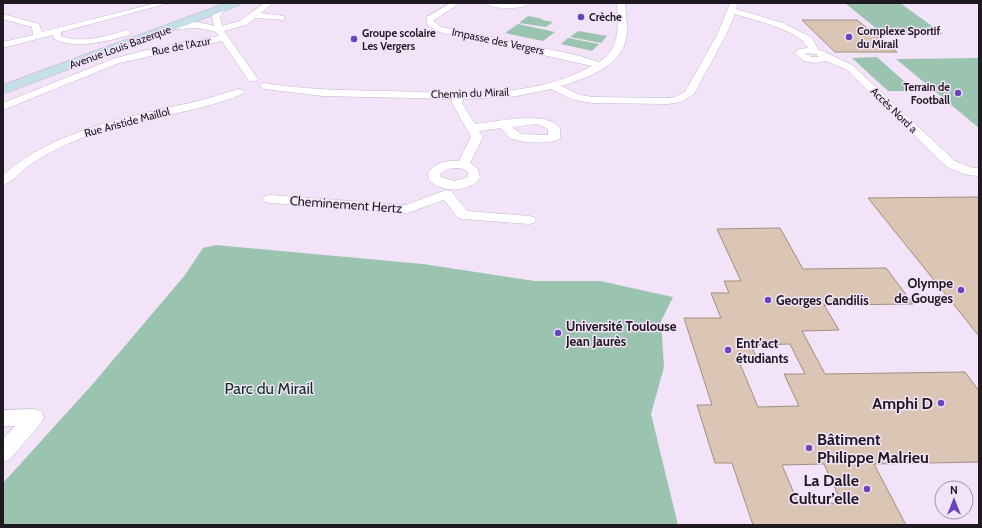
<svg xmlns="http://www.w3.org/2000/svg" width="982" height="528" font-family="Cabin,sans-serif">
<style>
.green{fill:#9bc4b0}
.building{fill:#dbc6b5;stroke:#a18e7e;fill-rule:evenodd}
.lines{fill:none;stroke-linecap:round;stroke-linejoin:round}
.minor-casing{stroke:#c5b6cb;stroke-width:1}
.secondary-casing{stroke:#c5b6cb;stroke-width:1}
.minor{fill:#fff;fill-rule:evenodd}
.secondary{fill:#c5dfe8;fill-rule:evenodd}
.poi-dot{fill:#6845bd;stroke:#f2e3f9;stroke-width:1.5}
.labels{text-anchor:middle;stroke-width:3;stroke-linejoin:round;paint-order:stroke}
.far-poi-label{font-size:11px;font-weight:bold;fill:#1f1a22;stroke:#f2e3f9;text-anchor:start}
.far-street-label{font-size:11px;fill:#1f1a22;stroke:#f2e3f9}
.street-label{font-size:13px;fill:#1f1a22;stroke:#f2e3f9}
.poi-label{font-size:13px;font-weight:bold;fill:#1f1a22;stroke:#f2e3f9;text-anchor:start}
.near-park-label{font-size:16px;fill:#0f3023;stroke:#f2e3f9}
.near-poi-label{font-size:16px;font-weight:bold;fill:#1f1a22;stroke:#f2e3f9;text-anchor:end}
</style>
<rect width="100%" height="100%" fill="#f2e3f9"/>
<g class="green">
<path d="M 845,3 L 900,3 L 943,34 L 883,34 Z"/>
<path d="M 528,16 L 543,19 L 542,20 L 553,22 L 546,27 L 519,23 Z"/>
<path d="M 518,24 L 555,32 L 543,41 L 505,33 Z"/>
<path d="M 578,31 L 607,36 L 601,43 L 570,37 Z"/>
<path d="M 568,38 L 599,44 L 592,51 L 561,44 Z"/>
<path d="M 877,57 L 915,91 L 888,91 L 852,58 Z"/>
<path d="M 979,58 L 979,128 L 896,59 L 902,59 Z"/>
<path d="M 216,245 L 423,264 L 535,281 L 600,281 L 673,297 L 661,321 L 664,367 L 651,414 L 678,525 L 3,525 L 3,483 L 91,386 L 185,275 L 203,248 Z"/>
</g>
<g class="building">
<path d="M 802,20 L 857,20 L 897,52 L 835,52 Z"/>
<path d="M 979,197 L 979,336 L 868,198 Z"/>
<path d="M 780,228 L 803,269 L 886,268 L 913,304 L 824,305 L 839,330 L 802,331 L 825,374 L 965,372 L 979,391 L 979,462 L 874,464 L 906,525 L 753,525 L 732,463 L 715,463 L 697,405 L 712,405 L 684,318 L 721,318 L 711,293 L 729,293 L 724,281 L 741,281 L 717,229 ZM 790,344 L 805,374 L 784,374 L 799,406 L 758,407 L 738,359 L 757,359 L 751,345 ZM 824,464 L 842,503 L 798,503 L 782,465 Z"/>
</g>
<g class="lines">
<defs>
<g id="minor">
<path d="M 156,3 L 169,3 L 61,32 L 61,36 C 82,44 106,36 127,30 L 130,31 L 130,35 C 105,41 79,50 54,39 L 53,35 L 3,48 L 3,42 L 33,35 L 32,27 L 3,19 L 3,14 L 39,24 L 42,32 Z"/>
<path d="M 264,3 L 273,3 L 261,13 L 284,16 L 284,20 L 255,18 L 246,25 L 224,31 L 258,79 L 257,81 L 249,81 L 222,41 L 119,63 L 3,110 L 3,103 L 113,59 L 142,51 L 219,36 L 216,32 L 198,28 L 176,29 L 173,28 L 173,24 L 198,22 L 214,26 L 212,16 L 219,7 L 222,7 L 226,9 L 220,16 L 222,26 L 240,21 Z"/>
<path d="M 450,3 L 460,3 L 434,20 L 434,22 L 442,27 L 576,55 L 599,62 C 621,49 618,25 617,3 L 625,3 C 626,16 629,30 625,43 C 617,68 584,79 561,86 L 580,95 L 593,97 L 668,98 L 675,97 L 685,92 L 717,35 L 730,3 L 738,3 L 736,9 L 783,23 L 812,38 L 818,49 L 852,65 L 955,161 L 973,168 L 979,168 L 979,176 L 967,175 L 947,167 L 846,69 L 826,61 L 815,63 L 804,61 L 794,53 L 799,49 L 808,48 C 800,30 753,20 735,14 L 726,35 L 694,94 L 681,102 L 668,104 L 593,103 L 574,100 L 551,89 L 517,96 L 463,99 L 462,103 L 475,124 C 495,122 547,110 560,128 L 560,138 C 554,145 518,143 510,138 C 506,135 504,131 501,128 L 479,131 L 483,137 L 470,163 L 478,169 L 480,178 C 471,192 439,194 429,179 L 428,173 C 435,163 447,160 459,161 L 471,137 L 452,103 L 452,99 L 323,96 L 264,89 L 259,86 L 264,83 C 305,90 346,90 388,91 C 456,93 531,100 592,66 L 439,32 L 427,25 L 427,17 ZM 805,53 L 816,54 L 819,57 L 811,57 ZM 537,124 L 548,129 L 548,135 L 521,134 L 512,127 ZM 452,168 L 461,168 L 468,172 L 468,177 L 454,181 L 441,177 L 440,174 L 445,170 Z"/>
<path d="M 485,3 L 530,3 C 522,10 493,10 485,3 Z"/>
<path d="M 239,89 L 243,90 L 244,92 L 243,94 C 193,114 137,118 87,136 C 65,144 46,154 27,167 C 19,173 13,182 3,185 L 3,175 C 58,128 129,117 198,101 C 212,98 225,92 239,89 Z"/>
<path d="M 446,190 L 451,191 L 467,211 L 529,216 L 534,217 L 536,220 L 534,223 L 529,224 L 463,219 L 458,218 L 444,200 L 407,213 L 270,203 L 265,202 L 263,199 L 265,196 L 270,195 L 406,205 Z"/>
<path d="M 34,409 L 41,411 L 44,417 L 41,423 L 10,459 L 3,462 L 3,439 L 15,426 L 3,426 L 3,410 Z"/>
</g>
<path id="secondary" d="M 226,3 L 242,3 L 240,5 L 3,94 L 3,85 Z"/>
</defs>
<use href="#minor" class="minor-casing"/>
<use href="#secondary" class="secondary-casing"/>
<use href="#minor" class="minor"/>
<use href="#secondary" class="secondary"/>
</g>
<g class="poi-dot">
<circle cx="581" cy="17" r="4"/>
<circle cx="849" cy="37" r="4"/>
<circle cx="354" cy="39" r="4"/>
<circle cx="958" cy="93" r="4"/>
<circle cx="961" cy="290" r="4"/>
<circle cx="768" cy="300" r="4"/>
<circle cx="558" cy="333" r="4"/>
<circle cx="728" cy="350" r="4"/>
<circle cx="941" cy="403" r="4"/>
<circle cx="809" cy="448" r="4"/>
<circle cx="867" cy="489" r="4"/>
</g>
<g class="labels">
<g class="far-poi-label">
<text x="589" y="21">Crèche</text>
<text x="857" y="35">Complexe Sportif<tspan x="857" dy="13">du Mirail</tspan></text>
<text x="362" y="37">Groupe scolaire<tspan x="362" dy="13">Les Vergers</tspan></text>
<text x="950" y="91" text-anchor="end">Terrain de<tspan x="950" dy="13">Football</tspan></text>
</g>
<g class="far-street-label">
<text transform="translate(498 41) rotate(12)" y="4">Impasse des Vergers</text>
<text transform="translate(181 46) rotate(-11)" y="4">Rue de l'Azur</text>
<text transform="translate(120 47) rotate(-20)" y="4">Avenue Louis Bazerque</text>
<text transform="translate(470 93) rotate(-2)" y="4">Chemin du Mirail</text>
<text transform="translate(894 110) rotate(44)" y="4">Accès Nord a</text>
<text transform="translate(127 122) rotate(-15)" y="4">Rue Aristide Maillol</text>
</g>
<g class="street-label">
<text transform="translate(346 204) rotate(4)" y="5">Cheminement Hertz</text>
</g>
<g class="poi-label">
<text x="953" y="288" text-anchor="end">Olympe<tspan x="953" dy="15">de Gouges</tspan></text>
<text x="776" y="305">Georges Candilis</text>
<text x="566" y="331">Université Toulouse<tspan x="566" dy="15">Jean Jaurès</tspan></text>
<text x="736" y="348">Entr'act<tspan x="736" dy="15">étudiants</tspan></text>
</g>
<g class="near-park-label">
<text x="269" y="394">Parc du Mirail</text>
</g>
<g class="near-poi-label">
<text x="933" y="409">Amphi D</text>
<text x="817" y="445" text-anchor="start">Bâtiment<tspan x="817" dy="18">Philippe Malrieu</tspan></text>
<text x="859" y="486">La Dalle<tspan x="859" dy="18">Cultur’elle</tspan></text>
</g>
</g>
<rect width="982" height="528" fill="none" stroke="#1f1a22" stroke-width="8"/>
<g transform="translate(954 500)"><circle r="19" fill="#f2e3f9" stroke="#9e93a3"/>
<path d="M0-3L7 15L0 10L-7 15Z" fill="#6845bd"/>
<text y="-6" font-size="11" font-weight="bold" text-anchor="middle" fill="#1f1a22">N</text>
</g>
</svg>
